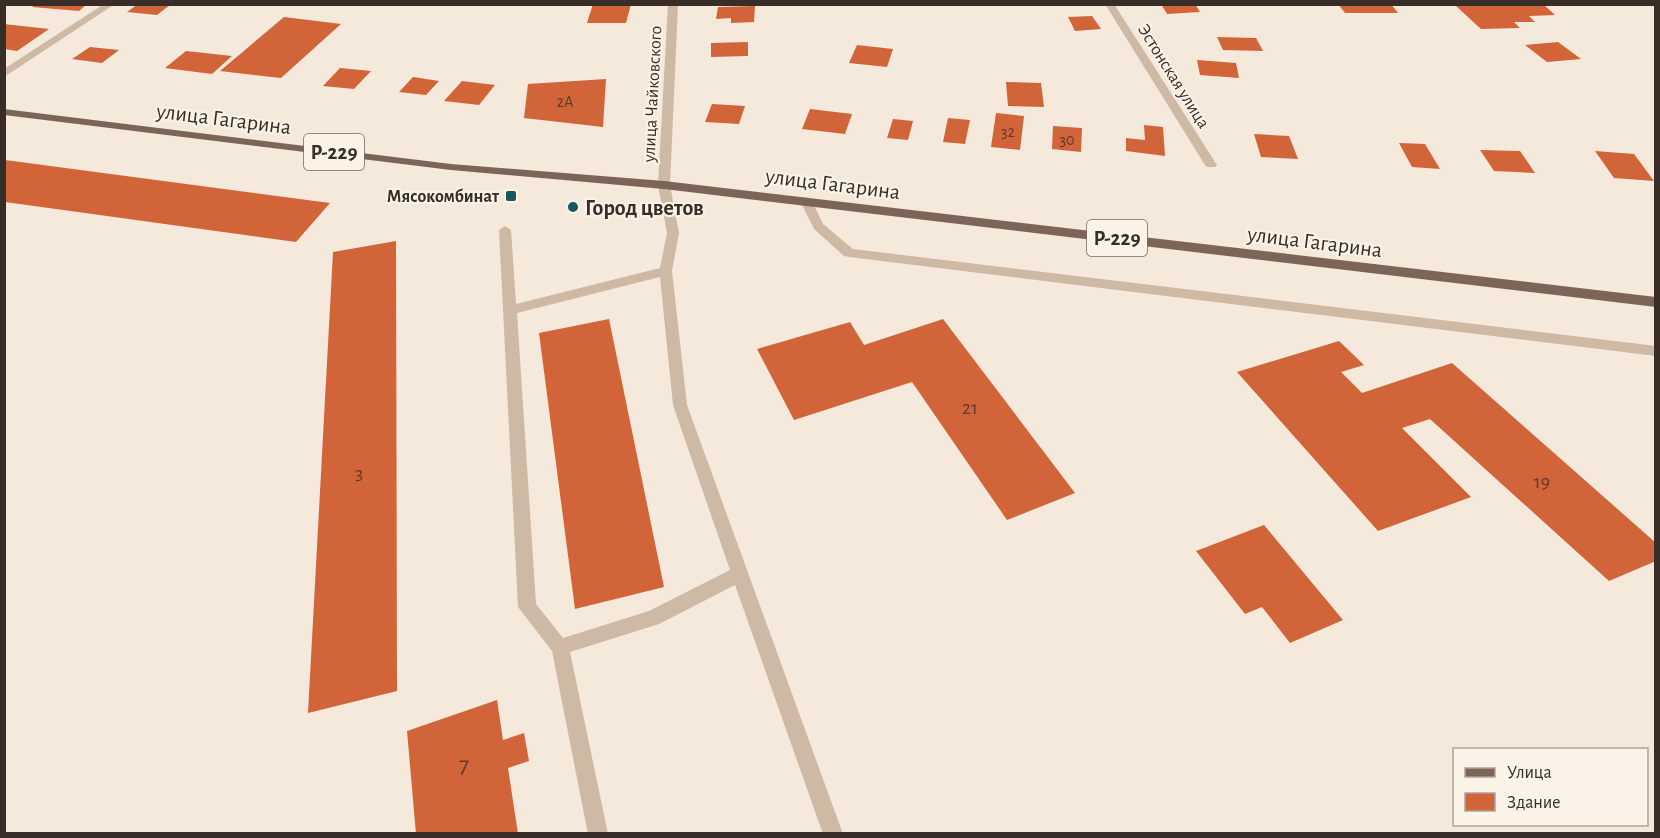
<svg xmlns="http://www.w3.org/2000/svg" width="1660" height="838" font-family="'Alegreya Sans',sans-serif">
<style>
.building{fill:#d2643a}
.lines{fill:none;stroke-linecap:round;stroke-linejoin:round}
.minor{fill:#ceb9a4;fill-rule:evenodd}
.major{fill:#7c6456;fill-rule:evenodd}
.poi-dot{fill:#18575e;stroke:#fbf3e7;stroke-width:2}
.labels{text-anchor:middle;stroke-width:4.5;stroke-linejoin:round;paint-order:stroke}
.far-number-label{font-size:16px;fill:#5e3b2c}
.far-street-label{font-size:18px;fill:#382d27;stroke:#fbf3e7}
.far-poi-label{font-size:18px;font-weight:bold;fill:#382d27;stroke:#fbf3e7;text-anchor:end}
.number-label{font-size:20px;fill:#5e3b2c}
.shield{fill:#fbf3e7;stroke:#726861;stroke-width:1.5}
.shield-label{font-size:21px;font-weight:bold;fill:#382d27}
.street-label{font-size:22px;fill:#382d27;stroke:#fbf3e7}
.poi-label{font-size:22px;font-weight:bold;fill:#382d27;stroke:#fbf3e7;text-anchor:start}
.near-number-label{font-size:24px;fill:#5e3b2c}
</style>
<rect width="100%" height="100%" fill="#f4e9da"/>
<g class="building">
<path d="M 36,4 L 87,4 L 79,11 L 32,7 Z"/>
<path d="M 138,4 L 165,4 L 170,5 L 157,15 L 127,12 Z"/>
<path d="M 593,4 L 631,4 L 626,23 L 587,23 Z"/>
<path d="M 1161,4 L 1195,4 L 1200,12 L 1167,14 Z"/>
<path d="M 1338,4 L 1391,4 L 1398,13 L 1345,13 Z"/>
<path d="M 1543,4 L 1555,15 L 1529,16 L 1535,22 L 1514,22 L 1520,28 L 1481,29 L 1456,6 Z"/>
<path d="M 755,6 L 754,22 L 731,23 L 731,18 L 716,19 L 718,7 Z"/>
<path d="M 1092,16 L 1101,29 L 1075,31 L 1068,17 Z"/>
<path d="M 284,17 L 341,24 L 281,78 L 220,71 Z"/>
<path d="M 4,24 L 49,29 L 17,51 L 4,49 Z"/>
<path d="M 1217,37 L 1256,38 L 1263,51 L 1223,50 Z"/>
<path d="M 748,42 L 748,56 L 711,57 L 711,43 Z"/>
<path d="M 1558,42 L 1581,59 L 1547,62 L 1525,45 Z"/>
<path d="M 857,45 L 893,49 L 887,67 L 849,63 Z"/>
<path d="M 90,47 L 119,50 L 102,63 L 72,59 Z"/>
<path d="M 186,51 L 232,56 L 212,74 L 165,68 Z"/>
<path d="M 1197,60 L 1236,63 L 1239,78 L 1200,75 Z"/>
<path d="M 340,68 L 371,71 L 354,89 L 323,86 Z"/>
<path d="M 413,77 L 439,81 L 426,95 L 399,92 Z"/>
<path d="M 606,79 L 603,127 L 524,118 L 528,84 Z"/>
<path d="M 462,81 L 495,85 L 479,105 L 444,101 Z"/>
<path d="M 1006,82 L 1041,83 L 1044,107 L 1008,106 Z"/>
<path d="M 712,104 L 745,106 L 739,124 L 705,122 Z"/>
<path d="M 810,109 L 852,114 L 845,134 L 802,129 Z"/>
<path d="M 996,113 L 1024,116 L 1020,150 L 991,147 Z"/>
<path d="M 948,118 L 970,120 L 965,144 L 943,142 Z"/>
<path d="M 893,119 L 913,121 L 908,140 L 887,138 Z"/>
<path d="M 1144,125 L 1163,127 L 1165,156 L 1126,151 L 1126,138 L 1145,140 Z"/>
<path d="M 1053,126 L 1082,128 L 1081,152 L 1052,149 Z"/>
<path d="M 1254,134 L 1289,136 L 1298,159 L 1261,157 Z"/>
<path d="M 1399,143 L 1425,144 L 1440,169 L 1412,167 Z"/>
<path d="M 1480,150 L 1520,151 L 1535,173 L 1494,171 Z"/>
<path d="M 1595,151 L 1634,154 L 1654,181 L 1614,178 Z"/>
<path d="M 5,160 L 330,203 L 296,242 L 5,202 Z"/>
<path d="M 396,241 L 397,691 L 308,713 L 333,252 Z"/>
<path d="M 609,319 L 664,587 L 575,609 L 539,333 Z"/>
<path d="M 943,319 L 1075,493 L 1007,520 L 912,382 L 794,420 L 757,349 L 850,322 L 864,345 Z"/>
<path d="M 1339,341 L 1364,365 L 1341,372 L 1362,393 L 1452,363 L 1656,543 L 1656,561 L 1609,581 L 1430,419 L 1402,428 L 1471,497 L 1378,531 L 1237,372 Z"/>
<path d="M 1264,525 L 1343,620 L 1290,643 L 1262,607 L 1245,614 L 1196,551 Z"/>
<path d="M 497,700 L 503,740 L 524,733 L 529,761 L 508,768 L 518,834 L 416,834 L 407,731 Z"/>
</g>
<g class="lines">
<g class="minor">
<path d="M 104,4 L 115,4 L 4,77 L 4,69 Z"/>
<path d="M 668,4 L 678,4 L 670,185 L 679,233 L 672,271 L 687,405 L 843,834 L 823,834 L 735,585 L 659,624 L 570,652 L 608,834 L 588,834 L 552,651 L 518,607 L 499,230 L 505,226 L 511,230 L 516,304 L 660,268 L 667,233 L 658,185 ZM 660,277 L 673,405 L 730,570 L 649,611 L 563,638 L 536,604 L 517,313 Z"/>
<path d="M 1105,4 L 1114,4 L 1217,165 L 1215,167 L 1207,167 L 1205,165 Z"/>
<path d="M 806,197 L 812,201 L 823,224 L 853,249 L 1656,346 L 1656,356 L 849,257 L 844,256 L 814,229 L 800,201 Z"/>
</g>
<path class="major" d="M 4,109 L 451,164 L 664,181 L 1656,297 L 1656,307 L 664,189 L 451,170 L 4,115 Z"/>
</g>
<g class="poi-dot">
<rect x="505" y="190" width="12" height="12" rx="3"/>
<circle cx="573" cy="207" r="6"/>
</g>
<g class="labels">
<g class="far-number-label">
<text x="565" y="107">2А</text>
<text x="1008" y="137">32</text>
<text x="1067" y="145">30</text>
</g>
<g class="far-street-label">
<text transform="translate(1174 76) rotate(58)" y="6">Эстонская улица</text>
<text transform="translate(652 94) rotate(-87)" y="6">улица Чайковского</text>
</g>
<g class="far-poi-label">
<text x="499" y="202">Мясокомбинат</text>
</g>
<g class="number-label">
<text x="970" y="414">21</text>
<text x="359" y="479">3</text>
<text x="1542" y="488">19</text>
</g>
<g class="shield">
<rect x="304" y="134" width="60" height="36" rx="4.5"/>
<rect x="1087" y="220" width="60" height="36" rx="4.5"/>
</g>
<g class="shield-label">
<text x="334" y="159">Р-229</text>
<text x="1117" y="245">Р-229</text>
</g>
<g class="street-label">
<text transform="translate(224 118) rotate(7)" y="8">улица Гагарина</text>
<text transform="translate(833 183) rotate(7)" y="8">улица Гагарина</text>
<text transform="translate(1315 241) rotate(7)" y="8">улица Гагарина</text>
</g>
<g class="poi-label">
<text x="585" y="215">Город цветов</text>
</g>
<g class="near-number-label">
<text x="464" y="772">7</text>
</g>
</g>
<rect width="1660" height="838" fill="none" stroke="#382d27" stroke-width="12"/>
<rect x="1453" y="748" width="195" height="78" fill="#fbf3e7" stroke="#ada49a" stroke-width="1.5"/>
<rect x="1465" y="768" width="30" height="9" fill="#7c6456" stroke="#ada49a" stroke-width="1.5"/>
<text x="1507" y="778" font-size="18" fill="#382d27">Улица</text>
<rect x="1465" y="793" width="30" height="18" fill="#d2643a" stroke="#ada49a" stroke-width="1.5"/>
<text x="1507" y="808" font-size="18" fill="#382d27">Здание</text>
</svg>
